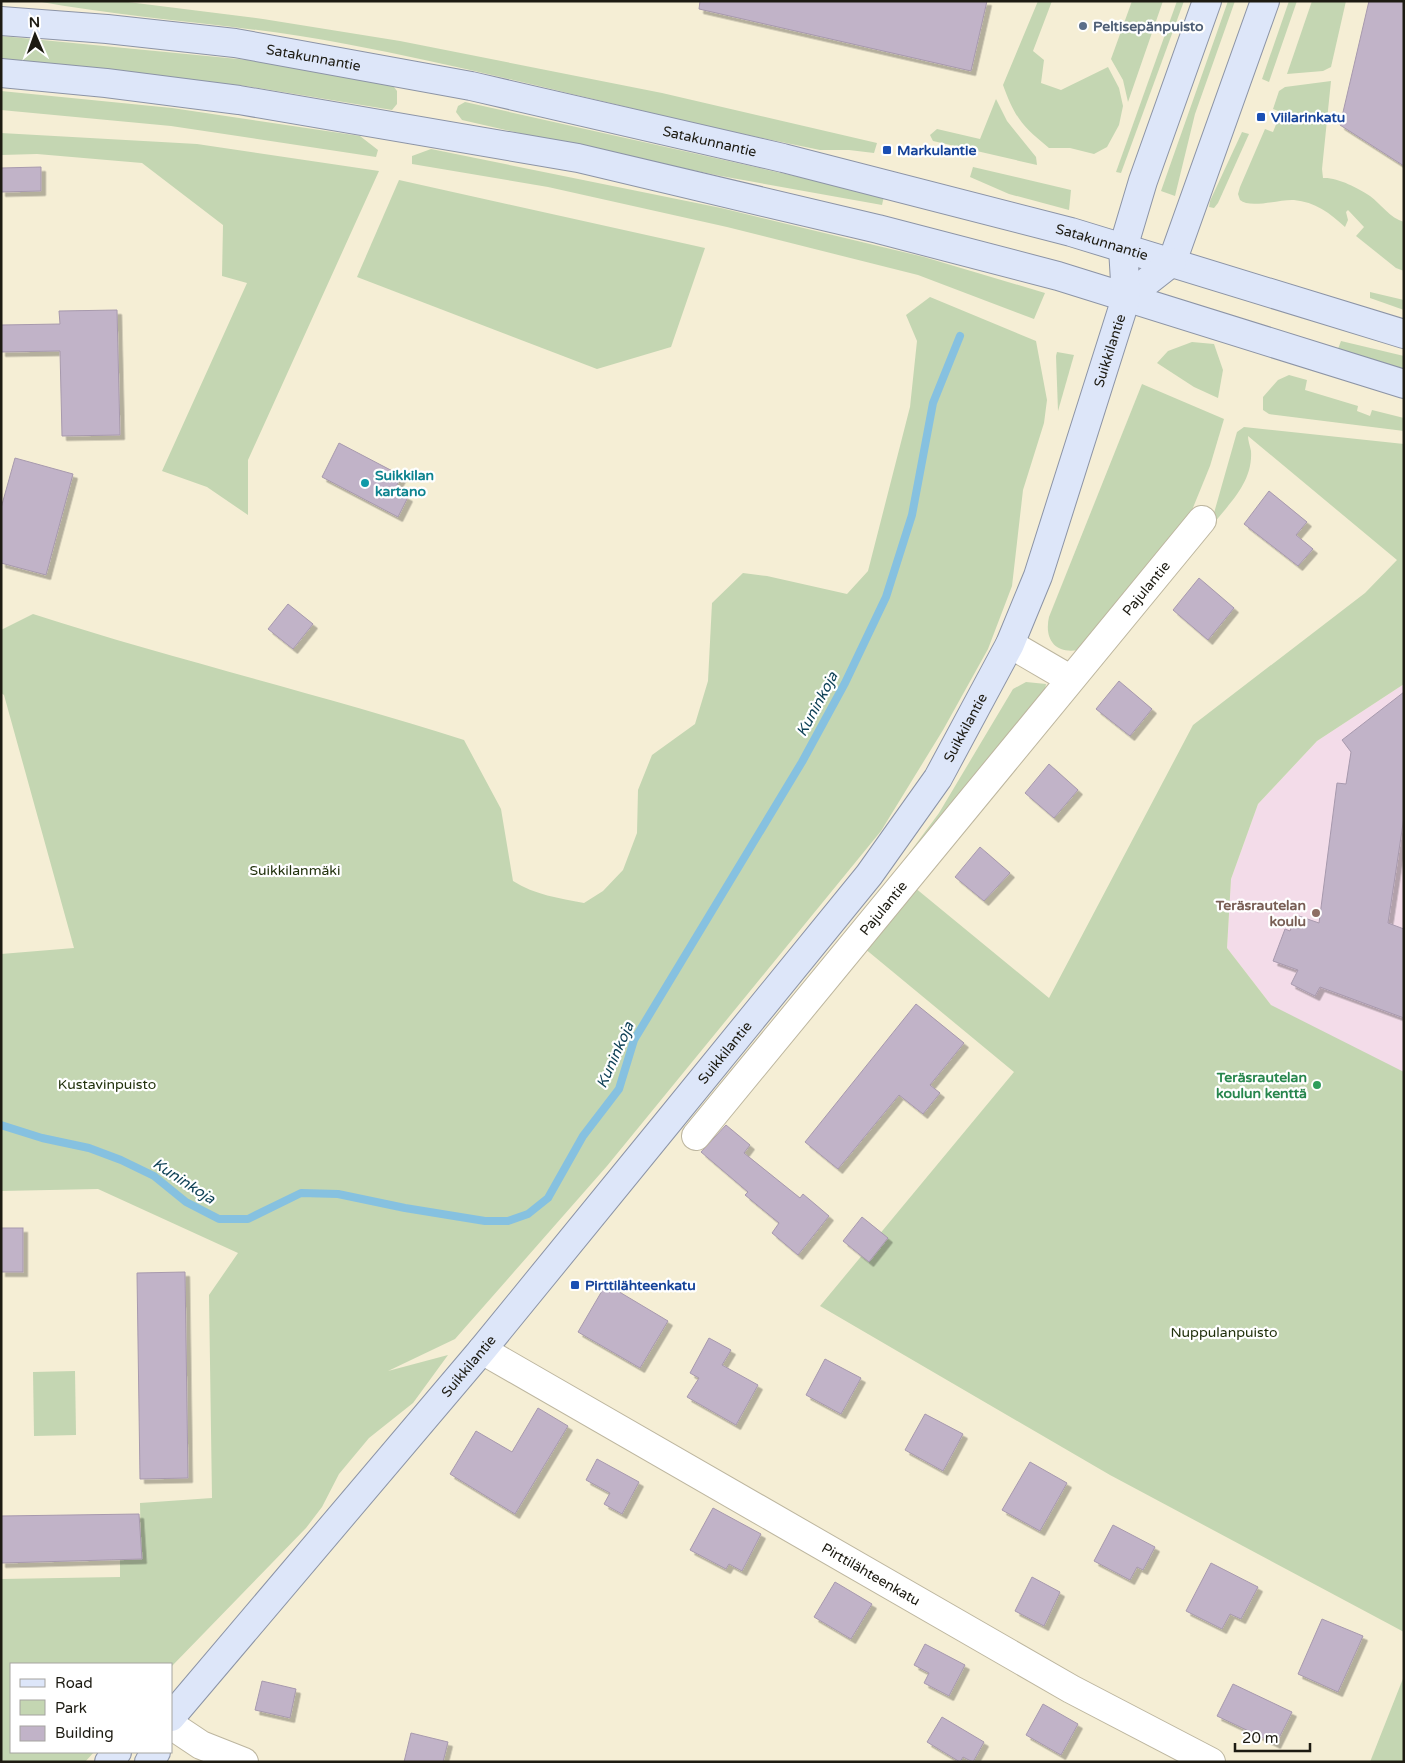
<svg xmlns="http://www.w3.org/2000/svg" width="1405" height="1763" font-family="'Varela Round',sans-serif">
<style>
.education{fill:#f3dce9}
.green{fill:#c4d6b2}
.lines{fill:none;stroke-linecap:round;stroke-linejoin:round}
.stream{stroke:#86c1e0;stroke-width:8}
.building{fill:#c1b3c8;stroke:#a799ad;filter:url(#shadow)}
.minor-casing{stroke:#bdb69f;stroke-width:30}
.major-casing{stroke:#8c94a6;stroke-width:30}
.minor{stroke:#fff;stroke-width:28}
.major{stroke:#dde6f9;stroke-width:28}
.service-dot{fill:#5c6f8a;stroke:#fff;stroke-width:2}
.transit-dot{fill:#1a4fb4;stroke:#fff;stroke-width:2}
.culture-dot{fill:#0f9aa8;stroke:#fff;stroke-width:2}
.education-dot{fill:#8d6e63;stroke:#fff;stroke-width:2}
.leisure-dot{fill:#2e9e5b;stroke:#fff;stroke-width:2}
.labels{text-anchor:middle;stroke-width:4.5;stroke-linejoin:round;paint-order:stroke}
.service-label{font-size:14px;font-weight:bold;fill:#4e5e75;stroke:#fff;text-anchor:start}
.street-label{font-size:14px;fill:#1d1b12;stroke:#fff}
.transit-label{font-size:14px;font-weight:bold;fill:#164399;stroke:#fff;text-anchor:start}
.culture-label{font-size:14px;font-weight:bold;fill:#0d838f;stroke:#fff;text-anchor:start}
.park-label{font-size:14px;fill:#21310c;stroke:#fff}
.education-label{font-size:14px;font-weight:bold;fill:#785e54;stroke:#fff;text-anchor:end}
.leisure-label{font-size:14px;font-weight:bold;fill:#27864d;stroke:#fff;text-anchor:end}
.water-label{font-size:15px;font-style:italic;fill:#104257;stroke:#fff}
</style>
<defs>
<filter id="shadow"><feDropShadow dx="4.5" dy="4.5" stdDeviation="0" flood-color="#0004"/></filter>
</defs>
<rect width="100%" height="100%" fill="#f5eed5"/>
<path class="education" d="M 1404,684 L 1404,1189 L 1271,1005 L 1227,948 L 1231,879 L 1258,804 L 1317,741 Z"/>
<g class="green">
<path d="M 36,1 L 120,1 L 263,19 L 400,41 L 662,93 L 877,143 L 874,153 L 849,150 L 820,150 C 661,119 505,74 346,44 C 243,24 138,20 36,1 Z"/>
<path d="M 1038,1 L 1052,1 L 1033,51 L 1044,60 L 1041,83 L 1061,90 L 1108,67 L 1119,88 L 1123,106 L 1119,125 L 1107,147 L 1094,154 L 1070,148 L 1049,148 C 1022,126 1015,118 1003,85 Z"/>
<path d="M 1132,1 L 1163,1 L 1128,102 L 1123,80 L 1111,59 Z"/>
<path d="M 1177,1 L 1184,1 L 1121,173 L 1116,172 Z"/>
<path d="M 1228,1 L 1235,1 L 1195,114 L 1175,196 L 1161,191 Z"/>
<path d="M 1289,1 L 1297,1 L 1269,82 L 1262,79 Z"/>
<path d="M 1312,1 L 1346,1 L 1331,67 L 1323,71 L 1287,74 Z"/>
<path d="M 1,36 L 248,60 L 391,83 L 397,91 L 397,104 L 392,110 L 246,86 L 1,61 Z"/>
<path d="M 1331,81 L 1322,169 L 1323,178 C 1337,177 1358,188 1370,196 C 1381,204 1390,218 1404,222 L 1404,271 L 1396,268 L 1356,236 L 1364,227 L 1348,210 L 1346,212 L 1348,220 L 1345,227 C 1330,213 1315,202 1294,200 C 1280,199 1250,209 1240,200 L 1238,194 L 1240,187 L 1265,129 L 1273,132 L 1281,112 L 1273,109 L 1279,91 L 1285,87 Z"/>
<path d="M 1,91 L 172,108 L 360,136 L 378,150 L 376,157 L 171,126 L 1,110 Z"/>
<path d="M 996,99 L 1007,121 L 1036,157 L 1037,165 L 933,141 L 930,135 L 937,129 L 980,139 Z"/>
<path d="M 465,102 L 884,196 L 882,205 L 721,176 L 580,147 L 462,120 L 456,112 L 458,106 Z"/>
<path d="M 1242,132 L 1249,134 L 1218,203 L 1214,208 L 1209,207 L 1210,201 Z"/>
<path d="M 1,133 L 197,144 L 379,171 L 248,460 L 248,515 L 207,487 L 162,471 L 247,283 L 222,276 L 223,225 L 142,163 L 37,154 L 1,155 Z"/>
<path d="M 431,149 L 721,208 L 924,257 L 1045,293 L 1034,319 L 918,275 L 727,227 L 548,187 L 412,164 L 412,156 Z"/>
<path d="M 973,167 L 1071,190 L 1069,210 L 1009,194 L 970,177 Z"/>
<path d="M 399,180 L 705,248 L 671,347 L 597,369 L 357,277 Z"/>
<path d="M 1370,292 L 1404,300 L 1404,310 L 1370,298 Z"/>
<path d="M 930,297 L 1036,341 L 1047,400 L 1044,423 L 1023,490 L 1012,586 L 988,649 L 943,730 L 881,831 L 607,1166 L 455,1339 L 388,1371 L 448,1355 L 413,1403 L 369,1438 L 339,1474 L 322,1507 L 306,1528 L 171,1667 L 171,1664 L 11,1664 L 11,1752 L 94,1752 L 85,1762 L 1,1762 L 1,1579 L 120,1577 L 120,1560 L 141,1559 L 140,1503 L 212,1498 L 209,1295 L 238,1253 L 98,1189 L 1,1191 L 1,954 L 74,948 L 4,695 L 1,693 L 1,630 L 33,614 C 175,660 321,694 464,740 L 501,809 L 513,881 C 535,895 559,898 584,903 L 603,891 L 623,870 L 637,833 L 638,790 L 652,755 L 695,724 L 708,681 L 712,603 L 743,573 L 767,576 L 847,594 L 868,571 L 910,407 L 917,341 L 906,315 Z"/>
<path d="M 1341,341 L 1404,356 L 1404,370 L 1338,349 Z"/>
<path d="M 1192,342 L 1214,344 L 1223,370 L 1218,398 L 1194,387 L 1157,363 L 1168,351 Z"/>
<path d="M 1057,352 L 1074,355 L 1058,411 L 1056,356 Z"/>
<path d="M 1289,375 L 1307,380 L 1305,390 L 1358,406 L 1357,411 L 1370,416 L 1372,410 L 1404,418 L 1404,431 L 1269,414 L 1263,410 L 1263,397 L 1278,380 Z"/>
<path d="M 1142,384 L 1224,419 L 1210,466 L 1190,515 L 1078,650 C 1055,654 1044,639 1049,617 Z"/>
<path d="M 1244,427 L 1404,444 L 1404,684 L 1317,741 L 1258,804 L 1231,879 L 1227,948 L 1271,1005 L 1404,1072 L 1404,1632 L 1110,1475 L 820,1306 L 1014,1072 L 864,948 L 914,887 L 1049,998 L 1193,725 L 1365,593 L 1397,560 L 1248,436 C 1248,441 1250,446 1251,451 C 1253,481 1231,502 1214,523 L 1214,513 L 1237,432 Z"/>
<path d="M 1026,682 L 1046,684 L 1043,700 L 893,875 L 939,813 L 1013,689 Z"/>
<path d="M 75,1371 L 76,1435 L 34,1436 L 33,1372 Z"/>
<path d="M 1404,1676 L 1404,1762 L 1370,1762 Z"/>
</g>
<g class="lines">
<path class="stream" d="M 1,1125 L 42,1138 L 89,1148 L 121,1160 L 154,1176 L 186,1202 L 219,1219 L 248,1219 L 301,1193 L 338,1194 L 405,1208 L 485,1221 L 508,1221 L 528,1214 L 548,1198 L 583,1136 L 619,1089 L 634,1040 L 802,762 L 845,683 L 886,597 L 912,515 L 933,403 L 960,336"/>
</g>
<g class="building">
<path d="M 700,1 L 987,1 L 971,71 L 699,9 Z"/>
<path d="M 1369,1 L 1404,1 L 1404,166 L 1340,125 Z"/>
<path d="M 41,167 L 41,191 L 1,192 L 1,168 Z"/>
<path d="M 117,310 L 120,435 L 62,436 L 60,351 L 1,352 L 1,325 L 60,324 L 59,311 Z"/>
<path d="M 339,443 L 402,476 L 394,490 L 408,497 L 398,517 L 322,477 Z"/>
<path d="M 15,458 L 73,474 L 46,575 L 1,563 L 1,508 Z"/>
<path d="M 1269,491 L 1307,522 L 1296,535 L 1313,549 L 1298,566 L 1244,524 Z"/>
<path d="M 1199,578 L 1234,608 L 1208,640 L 1173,610 Z"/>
<path d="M 288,604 L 313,624 L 293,649 L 268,629 Z"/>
<path d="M 1119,681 L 1152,709 L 1130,736 L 1096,709 Z"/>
<path d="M 1404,692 L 1404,817 L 1388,923 L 1404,929 L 1404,1018 L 1320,987 L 1315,996 L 1291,984 L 1298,970 L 1273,961 L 1285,929 L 1290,931 L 1296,915 L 1319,923 L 1337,783 L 1346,784 L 1351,752 L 1342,740 Z"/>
<path d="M 1049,764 L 1078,790 L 1054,818 L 1025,793 Z"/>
<path d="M 980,847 L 1010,873 L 984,901 L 955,877 Z"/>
<path d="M 916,1004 L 964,1043 L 930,1085 L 940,1093 L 923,1114 L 899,1095 L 838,1169 L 805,1142 Z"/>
<path d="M 726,1125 L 750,1145 L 744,1153 L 800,1198 L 803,1194 L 829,1216 L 798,1255 L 772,1233 L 779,1223 L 745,1195 L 748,1192 L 701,1152 Z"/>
<path d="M 862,1217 L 888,1238 L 869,1262 L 843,1241 Z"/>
<rect x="1" y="1228" width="22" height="44"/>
<path d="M 185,1272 L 188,1478 L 140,1479 L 137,1273 Z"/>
<path d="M 606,1284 L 668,1321 L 640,1368 L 578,1332 Z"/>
<path d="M 709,1338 L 731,1350 L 722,1365 L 758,1385 L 736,1425 L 687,1397 L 699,1378 L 690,1373 Z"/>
<path d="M 825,1359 L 861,1378 L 841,1414 L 806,1395 Z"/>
<path d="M 538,1408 L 568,1426 L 515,1514 L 450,1474 L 476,1431 L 512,1452 Z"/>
<path d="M 925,1414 L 963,1434 L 943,1471 L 905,1450 Z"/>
<path d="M 597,1459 L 639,1482 L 622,1514 L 604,1504 L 610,1493 L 586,1480 Z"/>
<path d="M 1030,1462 L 1067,1483 L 1040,1531 L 1002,1510 Z"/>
<path d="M 713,1508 L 761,1534 L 742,1571 L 729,1564 L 726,1569 L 690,1550 Z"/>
<path d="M 139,1514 L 142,1559 L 1,1563 L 1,1516 Z"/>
<path d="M 1113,1525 L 1155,1547 L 1143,1570 L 1137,1567 L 1130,1580 L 1094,1561 Z"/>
<path d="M 1211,1563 L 1258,1587 L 1241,1619 L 1230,1614 L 1222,1629 L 1186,1611 Z"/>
<path d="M 1032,1577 L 1060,1592 L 1044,1626 L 1015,1611 Z"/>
<path d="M 835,1582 L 872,1604 L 851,1639 L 814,1617 Z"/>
<path d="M 1322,1619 L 1363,1636 L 1338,1692 L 1298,1674 Z"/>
<path d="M 925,1644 L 965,1665 L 949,1696 L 924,1683 L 929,1673 L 914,1665 Z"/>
<path d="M 262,1681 L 296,1689 L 290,1718 L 255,1710 Z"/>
<path d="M 1233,1684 L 1292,1712 L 1276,1744 L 1217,1716 Z"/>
<path d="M 1043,1704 L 1078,1724 L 1061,1755 L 1026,1735 Z"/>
<path d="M 942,1717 L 984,1742 L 973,1762 L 963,1757 L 960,1762 L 927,1742 Z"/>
<path d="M 411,1733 L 448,1742 L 443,1762 L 404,1762 Z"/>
</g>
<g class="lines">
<defs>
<g id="minor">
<path d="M 1010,644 L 1070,679"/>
<path id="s1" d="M 696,1136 L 1202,520"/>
<path id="s2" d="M 482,1350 L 1071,1689 L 1211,1762"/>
<path d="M 171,1725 L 201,1745 L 244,1762"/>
</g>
<g id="major">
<path id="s3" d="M 1,21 L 107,29 L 235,43 L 471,86 L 783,158 L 1071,232 L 1404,334"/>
<path d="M 1,73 L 106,83 L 239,100 L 578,158 L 878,229 L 1058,276 L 1404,384"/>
<path d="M 1172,262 L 1265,1"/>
<path d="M 1126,298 L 1172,262"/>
<path id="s4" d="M 171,1717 L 482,1350 L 672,1117 L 869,875 L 938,778 L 1010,644 L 1038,576 L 1126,298 L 1123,248 L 1143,181 L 1207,1"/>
<path d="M 109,1762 L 117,1752"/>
<path d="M 149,1762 L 156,1752"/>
</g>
</defs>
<use href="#minor" class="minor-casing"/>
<use href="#major" class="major-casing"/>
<use href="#minor" class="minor"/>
<use href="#major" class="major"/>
</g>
<circle class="service-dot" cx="1083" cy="26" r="5"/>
<g class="transit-dot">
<rect x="1256" y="112" width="10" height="10" rx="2.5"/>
<rect x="882" y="145" width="10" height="10" rx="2.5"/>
<rect x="570" y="1280" width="10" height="10" rx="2.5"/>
</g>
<circle class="culture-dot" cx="365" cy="483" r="5"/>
<circle class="education-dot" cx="1316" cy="913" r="5"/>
<circle class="leisure-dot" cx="1317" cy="1085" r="5"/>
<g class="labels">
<g class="service-label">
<text x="1093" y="31">Peltisepänpuisto</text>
</g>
<g class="street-label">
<text dy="5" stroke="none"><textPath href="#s3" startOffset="315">Satakunnantie</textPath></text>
<text dy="5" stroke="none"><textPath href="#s3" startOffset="720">Satakunnantie</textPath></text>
<text dy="5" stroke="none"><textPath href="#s3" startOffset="1125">Satakunnantie</textPath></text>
<text dy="5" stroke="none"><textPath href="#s4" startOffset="1675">Suikkilantie</textPath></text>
<text dy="5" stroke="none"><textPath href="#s1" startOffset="709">Pajulantie</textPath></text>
<text dy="5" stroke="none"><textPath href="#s4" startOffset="1270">Suikkilantie</textPath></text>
<text dy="5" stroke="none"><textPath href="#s1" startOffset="295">Pajulantie</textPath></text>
<text dy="5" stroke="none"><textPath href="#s4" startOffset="865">Suikkilantie</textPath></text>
<text dy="5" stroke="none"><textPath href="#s4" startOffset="460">Suikkilantie</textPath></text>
<text dy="5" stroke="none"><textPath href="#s2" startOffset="449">Pirttilähteenkatu</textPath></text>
</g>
<g class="transit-label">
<text x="1271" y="122">Viilarinkatu</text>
<text x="897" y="155">Markulantie</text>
<text x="585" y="1290">Pirttilähteenkatu</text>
</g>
<g class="culture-label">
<text x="375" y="480">Suikkilan<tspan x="375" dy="16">kartano</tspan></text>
</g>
<g class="park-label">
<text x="295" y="875">Suikkilanmäki</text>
<text x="107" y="1089">Kustavinpuisto</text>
<text x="1224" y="1337">Nuppulanpuisto</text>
</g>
<g class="education-label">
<text x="1306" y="910">Teräsrautelan<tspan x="1306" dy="16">koulu</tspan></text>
</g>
<g class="leisure-label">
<text x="1307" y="1082">Teräsrautelan<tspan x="1307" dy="16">koulun kenttä</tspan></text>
</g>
<g class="water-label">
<text transform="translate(817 704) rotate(-62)" y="5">Kuninkoja</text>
<text transform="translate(615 1055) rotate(-66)" y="5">Kuninkoja</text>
<text transform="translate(184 1181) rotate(33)" y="5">Kuninkoja</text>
</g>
</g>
<rect width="1405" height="1763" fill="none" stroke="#1d1b12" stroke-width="5"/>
<rect x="10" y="1663" width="162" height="90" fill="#ffffff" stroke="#a5a4a0"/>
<rect x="20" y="1679" width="25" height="8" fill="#dde6f9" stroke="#a5a4a0"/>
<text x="55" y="1688" font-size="15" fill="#1d1b12">Road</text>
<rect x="20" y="1700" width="25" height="15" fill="#c4d6b2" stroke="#a5a4a0"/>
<text x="55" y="1713" font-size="15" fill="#1d1b12">Park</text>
<rect x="20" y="1726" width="25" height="15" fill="#c1b3c8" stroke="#a5a4a0"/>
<text x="55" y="1738" font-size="15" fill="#1d1b12">Building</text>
<g transform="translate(35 35) rotate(358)" stroke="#ffffff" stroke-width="4" paint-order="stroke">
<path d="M0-4L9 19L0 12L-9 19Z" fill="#1d1b12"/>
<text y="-8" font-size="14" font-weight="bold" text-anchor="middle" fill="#1d1b12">N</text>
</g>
<path d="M1235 1743v8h75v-8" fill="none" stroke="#1d1b12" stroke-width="2.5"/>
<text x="1242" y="1743" font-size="15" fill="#1d1b12" stroke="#ffffff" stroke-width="4" paint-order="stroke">20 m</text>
</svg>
